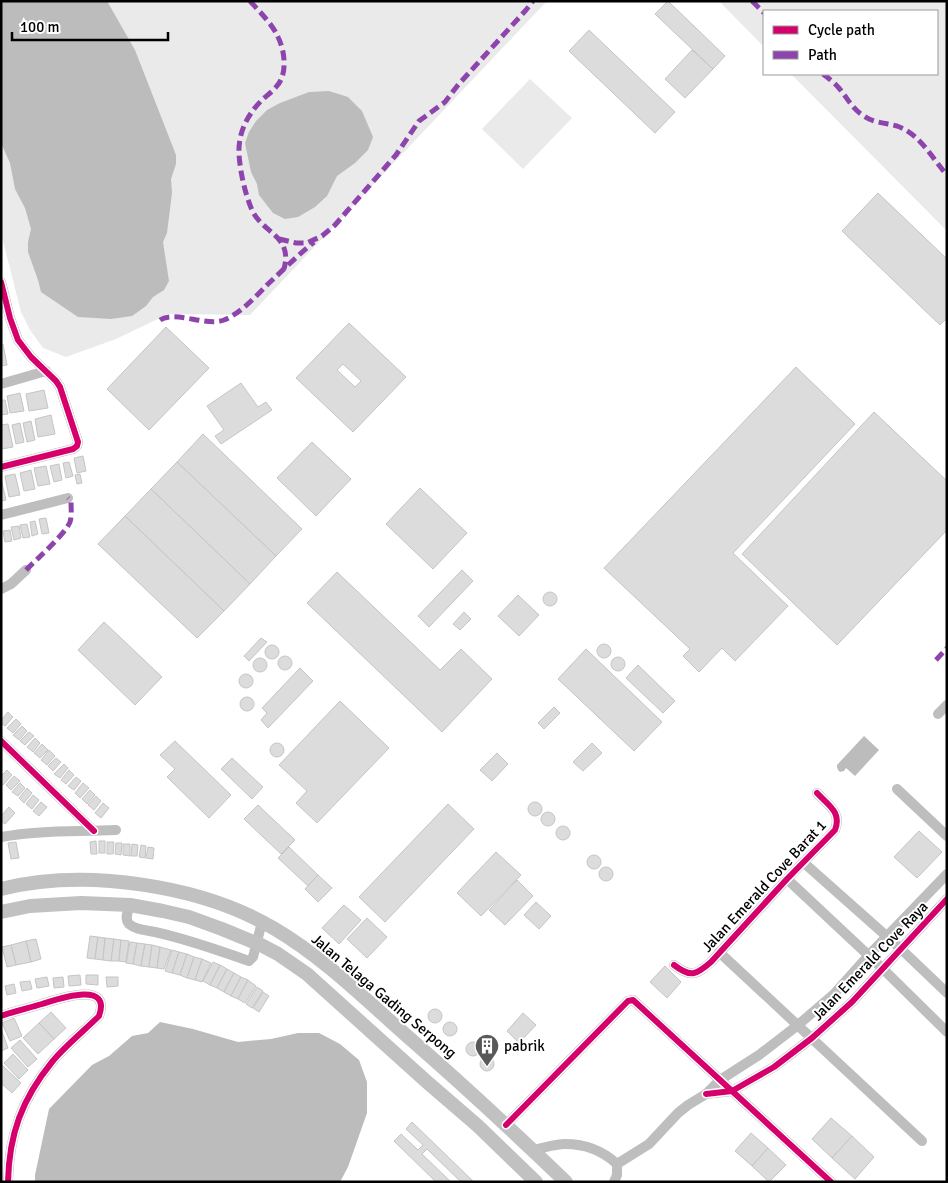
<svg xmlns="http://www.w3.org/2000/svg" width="948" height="1183" font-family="Signika,sans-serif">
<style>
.green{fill:#eaeaea}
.water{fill:#bcbcbc}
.building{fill:#dcdcdc;stroke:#c5c5c5;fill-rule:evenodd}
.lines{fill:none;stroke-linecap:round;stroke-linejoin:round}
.minor{stroke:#bebebe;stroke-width:10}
.secondary{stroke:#c1c1c1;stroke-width:14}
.quiet{stroke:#8e44ad;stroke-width:5;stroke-dasharray:10 5;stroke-linecap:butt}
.cycleway-casing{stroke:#fff;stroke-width:9}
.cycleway{stroke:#d6006c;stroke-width:6}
.labels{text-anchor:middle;stroke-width:4;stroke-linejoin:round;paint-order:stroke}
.street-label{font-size:15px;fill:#000;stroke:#fff}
.poi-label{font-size:15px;fill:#000;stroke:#fff;text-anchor:start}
</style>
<rect width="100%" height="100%" fill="#fff"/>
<g class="green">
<path d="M 1,1 L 547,1 L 250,315 L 168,314 L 116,339 L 66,357 L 43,348 L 30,330 L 21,312 L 1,233 Z"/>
<path d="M 719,1 L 947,1 L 947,231 L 791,74 L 937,74 L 937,11 L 764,11 L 764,47 Z"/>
<path d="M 530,79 L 572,118 L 523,169 L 482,129 Z"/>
</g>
<g class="water">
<path d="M 1,1 L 107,1 L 135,50 L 176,155 L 176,164 L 171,179 L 172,193 L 167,233 L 163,242 L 169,281 L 164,290 L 153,297 L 146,306 L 132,316 L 111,319 L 78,317 L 41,292 L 38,280 L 28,252 L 28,242 L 31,229 L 25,208 L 15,189 L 10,163 L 1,143 Z"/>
<path d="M 329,91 L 348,97 L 362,111 L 373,137 L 368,150 L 355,163 L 337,176 L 327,196 L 315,207 L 298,217 L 285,219 L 273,213 L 259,195 L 257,184 L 251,172 L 245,143 L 249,132 L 256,121 L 267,110 L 280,103 L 309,92 Z"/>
<path d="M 864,736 L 879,750 L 855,776 L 846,768 L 844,771 L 840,772 L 838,770 L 837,767 L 837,765 Z"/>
<path d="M 160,1022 L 193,1029 L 238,1042 L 271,1039 L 298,1033 L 319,1033 L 340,1044 L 359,1060 L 367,1082 L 367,1113 L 348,1167 L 340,1182 L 35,1182 L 35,1175 L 49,1109 L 92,1065 L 109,1056 L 132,1036 L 148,1033 Z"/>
</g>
<g class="building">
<path d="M 668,1 L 725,56 L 713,69 L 655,14 Z"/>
<path d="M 589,30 L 675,112 L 655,133 L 569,51 Z"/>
<path d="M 692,50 L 713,69 L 685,98 L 665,79 Z"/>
<path d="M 878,193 L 947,259 L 947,318 L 940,325 L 842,231 Z"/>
<path d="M 349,323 L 406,377 L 353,432 L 296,378 ZM 343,364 L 361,381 L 355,387 L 337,370 Z"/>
<path d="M 166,327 L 209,368 L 149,430 L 107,389 Z"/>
<path d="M 1,344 L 3,344 L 7,365 L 1,366 Z"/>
<path d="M 796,367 L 855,424 L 733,553 L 788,606 L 735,661 L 722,648 L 699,672 L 683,656 L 690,649 L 604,568 Z"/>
<path d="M 241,383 L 258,407 L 266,402 L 272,410 L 221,444 L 215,436 L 224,430 L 207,406 Z"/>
<path d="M 44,390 L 48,408 L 29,411 L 26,394 Z"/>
<path d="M 20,393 L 24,411 L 10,413 L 7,396 Z"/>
<path d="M 1,400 L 5,400 L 8,414 L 1,415 Z"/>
<path d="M 874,412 L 947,481 L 947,530 L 837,645 L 742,554 Z"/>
<path d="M 51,415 L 55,434 L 38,437 L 35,419 Z"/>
<path d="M 31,421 L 35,440 L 27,442 L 23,423 Z"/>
<path d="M 20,423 L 24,442 L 16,444 L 12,425 Z"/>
<path d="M 8,424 L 13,447 L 2,449 L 1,443 L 1,425 Z"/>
<path d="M 203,434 L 302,529 L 276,556 L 177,462 Z"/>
<path d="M 312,442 L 351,479 L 316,516 L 277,478 Z"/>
<path d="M 83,456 L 86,471 L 77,473 L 74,458 Z"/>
<path d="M 69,462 L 73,476 L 66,478 L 63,463 Z"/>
<path d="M 177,462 L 276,556 L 250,584 L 151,489 Z"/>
<path d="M 59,464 L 62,480 L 54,482 L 50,466 Z"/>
<path d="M 46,466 L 50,484 L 38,486 L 34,468 Z"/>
<path d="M 31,470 L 35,489 L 24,491 L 20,473 Z"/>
<path d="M 15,474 L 20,495 L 9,497 L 5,476 Z"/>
<path d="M 80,474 L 82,483 L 77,484 L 75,475 Z"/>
<path d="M 1,479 L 6,500 L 1,501 Z"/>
<path d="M 420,488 L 467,533 L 433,569 L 386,524 Z"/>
<path d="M 151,489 L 250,584 L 224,611 L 125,516 Z"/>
<path d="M 125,516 L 224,611 L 197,638 L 98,544 Z"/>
<path d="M 46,518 L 49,533 L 42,534 L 39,519 Z"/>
<path d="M 35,521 L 38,534 L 32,536 L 30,522 Z"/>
<path d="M 27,524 L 30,537 L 23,538 L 20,525 Z"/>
<path d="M 19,526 L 21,538 L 14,540 L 11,527 Z"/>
<path d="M 10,530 L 12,541 L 5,542 L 3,531 Z"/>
<path d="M 462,570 L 473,581 L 429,627 L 418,616 Z"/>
<path d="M 337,572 L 440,670 L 461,649 L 492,679 L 442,732 L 307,603 Z"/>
<circle cx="550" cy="599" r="7"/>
<path d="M 518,595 L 539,615 L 519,636 L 498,616 Z"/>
<path d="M 464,612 L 471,619 L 460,630 L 453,624 Z"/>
<path d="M 104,622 L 162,677 L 135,705 L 78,650 Z"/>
<path d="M 261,638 L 267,642 L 249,661 L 244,656 Z"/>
<circle cx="604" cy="651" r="7"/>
<circle cx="272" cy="652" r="7"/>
<path d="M 586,649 L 662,722 L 634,751 L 558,679 Z"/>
<circle cx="285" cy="663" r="7"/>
<circle cx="618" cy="664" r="7"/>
<circle cx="260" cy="665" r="7"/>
<path d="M 638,665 L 675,701 L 663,713 L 626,678 Z"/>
<path d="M 300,668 L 313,681 L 268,728 L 261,720 L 267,713 L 262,708 Z"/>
<circle cx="246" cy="681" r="7"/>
<circle cx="247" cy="704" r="7"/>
<path d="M 340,701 L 389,748 L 317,823 L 296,803 L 307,791 L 279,765 Z"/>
<path d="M 554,707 L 560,713 L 544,729 L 538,723 Z"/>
<path d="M 8,712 L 13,717 L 5,726 L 1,723 L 1,720 Z"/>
<path d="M 16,719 L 21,724 L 13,733 L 7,728 Z"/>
<path d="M 22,726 L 27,731 L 19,740 L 13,735 Z"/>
<path d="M 29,732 L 34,736 L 25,745 L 20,741 Z"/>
<path d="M 35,738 L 40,743 L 33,752 L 27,747 Z"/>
<path d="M 175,741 L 231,795 L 209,818 L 167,777 L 175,769 L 160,755 Z"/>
<circle cx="277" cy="750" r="7"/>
<path d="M 592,743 L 602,753 L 583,771 L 573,762 Z"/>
<path d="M 42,744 L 48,750 L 40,758 L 34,753 Z"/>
<path d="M 49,750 L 55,756 L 47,765 L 41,760 Z"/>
<path d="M 497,753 L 508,764 L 492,781 L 480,770 Z"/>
<path d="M 56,758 L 61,762 L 53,771 L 48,766 Z"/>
<path d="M 232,758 L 263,787 L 252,799 L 221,769 Z"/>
<path d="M 64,764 L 68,768 L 60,778 L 54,774 Z"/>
<path d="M 7,770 L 12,775 L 3,785 L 1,783 L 1,776 Z"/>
<path d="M 69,770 L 74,775 L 66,784 L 61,780 Z"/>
<path d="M 14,776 L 20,781 L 11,790 L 6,785 Z"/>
<path d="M 76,777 L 81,781 L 74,790 L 68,786 Z"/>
<path d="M 20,783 L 25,788 L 18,796 L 12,792 Z"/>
<path d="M 83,783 L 89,788 L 80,798 L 75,793 Z"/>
<path d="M 27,788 L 32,793 L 24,803 L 19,798 Z"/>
<path d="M 90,790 L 95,795 L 87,804 L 82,799 Z"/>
<path d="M 33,795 L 39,800 L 32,809 L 26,804 Z"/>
<path d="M 96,796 L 101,801 L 94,810 L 88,805 Z"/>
<circle cx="535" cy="809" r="7"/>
<path d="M 41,802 L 47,807 L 39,816 L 33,811 Z"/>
<path d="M 103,803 L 109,808 L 101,818 L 95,813 Z"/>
<path d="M 448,804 L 474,829 L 385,922 L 359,897 Z"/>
<path d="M 258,805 L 295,840 L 281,854 L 244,819 Z"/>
<path d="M 9,807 L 15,813 L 5,824 L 1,821 L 1,816 Z"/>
<circle cx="548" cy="819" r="7"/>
<circle cx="563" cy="833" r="7"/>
<path d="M 919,831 L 942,852 L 917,878 L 894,857 Z"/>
<path d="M 96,841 L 97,854 L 91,854 L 90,842 Z"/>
<rect x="99" y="841" width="6" height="12"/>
<path d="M 16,842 L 19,858 L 11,859 L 8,843 Z"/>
<path d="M 107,842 L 114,842 L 113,854 L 107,854 Z"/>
<path d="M 116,843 L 122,843 L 121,855 L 115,854 Z"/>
<path d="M 123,844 L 130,844 L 130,856 L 123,855 Z"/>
<path d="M 132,844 L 138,845 L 137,856 L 131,856 Z"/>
<path d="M 141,845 L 146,846 L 145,858 L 139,857 Z"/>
<path d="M 148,847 L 154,848 L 153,859 L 146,858 Z"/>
<path d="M 289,847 L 318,875 L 308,886 L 278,858 Z"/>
<path d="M 496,852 L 521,875 L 481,916 L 457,893 Z"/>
<circle cx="594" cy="862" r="7"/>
<circle cx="606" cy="874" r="7"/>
<path d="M 318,875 L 332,888 L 318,902 L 305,889 Z"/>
<path d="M 517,880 L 533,896 L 505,925 L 489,910 Z"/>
<path d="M 536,902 L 551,916 L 539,929 L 524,915 Z"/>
<path d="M 344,905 L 361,920 L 339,944 L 322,928 Z"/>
<path d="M 367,918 L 387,937 L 367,958 L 347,939 Z"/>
<path d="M 90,936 L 98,937 L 95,959 L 87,958 Z"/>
<path d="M 98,937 L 105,938 L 103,960 L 95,959 Z"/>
<path d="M 105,938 L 114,939 L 111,961 L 103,960 Z"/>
<path d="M 36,939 L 41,959 L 31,962 L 26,941 Z"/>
<path d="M 114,939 L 121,940 L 119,961 L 111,961 Z"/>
<path d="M 121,940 L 129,941 L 126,962 L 119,961 Z"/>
<path d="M 26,941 L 31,962 L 16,965 L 11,945 Z"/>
<path d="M 130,942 L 137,943 L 133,964 L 126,963 Z"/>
<path d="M 137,943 L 145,944 L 141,966 L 133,964 Z"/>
<path d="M 145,944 L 152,945 L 149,967 L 141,966 Z"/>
<path d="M 11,945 L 16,965 L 7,967 L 2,947 Z"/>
<path d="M 152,945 L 160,947 L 157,968 L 149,967 Z"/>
<path d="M 160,947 L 171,950 L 164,969 L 157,968 Z"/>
<path d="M 172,950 L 179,952 L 172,973 L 165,971 Z"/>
<path d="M 179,952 L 187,954 L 180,975 L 172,973 Z"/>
<path d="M 187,954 L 194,957 L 187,978 L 180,975 Z"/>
<path d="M 194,957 L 202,959 L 195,980 L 187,978 Z"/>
<path d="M 202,959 L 211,963 L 202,982 L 195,980 Z"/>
<path d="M 213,962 L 220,965 L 210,985 L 203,981 Z"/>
<path d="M 220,965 L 227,969 L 217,988 L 210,985 Z"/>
<path d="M 665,966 L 681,982 L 667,998 L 650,982 Z"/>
<path d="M 227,969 L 234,973 L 224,992 L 217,988 Z"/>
<path d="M 234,973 L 241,977 L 231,996 L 224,992 Z"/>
<path d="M 80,975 L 81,985 L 69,986 L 68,976 Z"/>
<path d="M 86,975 L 98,975 L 98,985 L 86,984 Z"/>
<path d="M 47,977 L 49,986 L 37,988 L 35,979 Z"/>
<path d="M 63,977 L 64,987 L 54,988 L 53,978 Z"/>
<path d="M 106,977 L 118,977 L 118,986 L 107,987 Z"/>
<path d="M 241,977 L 248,980 L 238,999 L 231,996 Z"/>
<path d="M 248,980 L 256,986 L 245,1003 L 238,999 Z"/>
<path d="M 30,981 L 32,989 L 22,991 L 20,982 Z"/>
<path d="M 14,984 L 16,993 L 7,995 L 5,986 Z"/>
<path d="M 257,987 L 263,991 L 252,1008 L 246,1004 Z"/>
<path d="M 263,992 L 269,996 L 259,1012 L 253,1008 Z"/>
<circle cx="435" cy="1016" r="7"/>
<path d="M 51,1012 L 66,1028 L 54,1039 L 39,1023 Z"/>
<path d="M 523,1013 L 536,1025 L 519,1043 L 507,1031 Z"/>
<path d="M 14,1018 L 22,1036 L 10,1041 L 2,1023 Z"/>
<circle cx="450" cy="1029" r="7"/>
<path d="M 39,1023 L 54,1039 L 38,1054 L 23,1038 Z"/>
<path d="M 1,1029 L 8,1048 L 1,1051 Z"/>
<path d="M 20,1040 L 37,1059 L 28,1067 L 11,1048 Z"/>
<circle cx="473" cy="1049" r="7"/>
<path d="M 13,1054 L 28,1070 L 19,1079 L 4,1063 Z"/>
<circle cx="487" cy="1064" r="7"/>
<path d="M 1,1064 L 21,1083 L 12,1093 L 1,1083 Z"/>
<path d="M 831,1118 L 852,1136 L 832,1158 L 812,1139 Z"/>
<path d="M 412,1122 L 474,1182 L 460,1182 L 460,1181 L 427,1149 L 422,1154 L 451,1182 L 436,1182 L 394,1141 L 401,1134 L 418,1150 L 423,1145 L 406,1129 Z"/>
<path d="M 751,1133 L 768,1148 L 752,1166 L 735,1151 Z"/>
<path d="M 852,1136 L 874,1157 L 855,1179 L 832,1158 Z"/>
<path d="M 768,1148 L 786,1165 L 769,1182 L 752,1166 Z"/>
</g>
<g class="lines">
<g class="minor">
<path d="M 1,282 L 10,318 L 18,340 L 31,357 L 56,381 L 60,387 L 78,442 L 77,446 L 73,449 L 1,467"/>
<path d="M 1,384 L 46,371"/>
<path d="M 1,515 L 68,498"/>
<path d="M 1,589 L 11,584 L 26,570"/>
<path d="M 938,714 L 947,705"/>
<path d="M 1,741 L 94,831"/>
<path d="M 897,789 L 947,836"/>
<path d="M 1,837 C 39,830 77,832 116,830"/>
<path d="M 803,862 L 901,949 L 947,993"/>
<path d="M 787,879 L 882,968 L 947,1032"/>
<path d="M 130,905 C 128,911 124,918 129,924 C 136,930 146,930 155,932 C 187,939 218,950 249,961 L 253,957 L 262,922"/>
<path d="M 719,952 L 922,1141"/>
<path d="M 674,965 C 691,978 696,975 711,962 L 787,879 L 835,830 C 842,812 828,805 817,793"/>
<path d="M 1,1016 C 15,1011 29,1008 42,1004 C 58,999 112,980 99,1016 C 84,1031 65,1046 52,1062 C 22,1099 9,1134 8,1182"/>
<path d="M 706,1094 L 732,1091 L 774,1067 L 812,1038 L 852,1002 L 947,899"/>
<path d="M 506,1125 L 628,1001 L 633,1000 L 831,1182"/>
<path d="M 533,1150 C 543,1148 555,1144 565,1144 C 585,1144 602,1150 617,1164 L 617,1175 L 614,1182"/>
<path d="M 617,1164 L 649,1144 L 678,1113 L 688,1105 L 706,1094 L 720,1080 L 759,1055 L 798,1025 L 834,994 L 868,956 L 947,874"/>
</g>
<g class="secondary">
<path d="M 1,889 C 86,868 201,885 275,929 C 324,958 365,999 407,1036 C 461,1083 514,1132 566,1182"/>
<path d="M 1,912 L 30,906 L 81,903 L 130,905 L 163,911 L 189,917 L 222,929 L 261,945 L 278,954 L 307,974 L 427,1082 L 478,1126 L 536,1182"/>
</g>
<g class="quiet">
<path d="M 250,1 C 259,11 273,25 278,37 C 285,51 288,75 276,87 C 272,92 266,96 262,100 C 247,115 238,133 239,154 C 240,171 245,194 252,210 C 263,234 293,235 284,269"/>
<path d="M 752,1 L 764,13"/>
<path d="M 823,74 C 828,78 834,82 838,87 C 847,97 852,109 864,116 C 874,123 886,123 897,126 C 920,134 931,157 947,175"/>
<path d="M 279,239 L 296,243 L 307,243 L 322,236 L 335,225 L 396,155 L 419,121 L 445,102 L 458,85 L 526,10 L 533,1"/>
<path d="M 160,320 C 174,310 207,327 224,320 C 241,313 255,297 268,284 C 283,270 298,255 314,242"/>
<path d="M 26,570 C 36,560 66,533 70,522 C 72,515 71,508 71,501 L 68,498"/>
<path d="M 936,660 L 947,648"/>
</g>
<defs>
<g id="cycleway">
<path d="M 1,282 L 10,318 L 18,340 L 31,357 L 56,381 L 60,387 L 78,442 L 77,446 L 73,449 L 1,467"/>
<path d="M 1,741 L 94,831"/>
<path d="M 674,965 C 691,978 696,975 711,962 L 787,879 L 835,830 C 842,812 828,805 817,793"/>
<path d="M 1,1016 C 15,1011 29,1008 42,1004 C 58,999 112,980 99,1016 C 84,1031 65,1046 52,1062 C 22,1099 9,1134 8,1182"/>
<path d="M 706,1094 L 732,1091 L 774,1067 L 812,1038 L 852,1002 L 947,899"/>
<path d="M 506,1125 L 628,1001 L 633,1000 L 831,1182"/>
</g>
</defs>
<use href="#cycleway" class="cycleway-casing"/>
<use href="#cycleway" class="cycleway"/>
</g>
<defs>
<symbol id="building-pin" viewBox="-11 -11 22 30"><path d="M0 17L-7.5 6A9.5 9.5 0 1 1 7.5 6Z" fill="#595959" stroke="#fff"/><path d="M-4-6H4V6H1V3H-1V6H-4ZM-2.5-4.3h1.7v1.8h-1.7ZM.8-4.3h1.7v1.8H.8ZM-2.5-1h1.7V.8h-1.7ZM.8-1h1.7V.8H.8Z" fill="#fff"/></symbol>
</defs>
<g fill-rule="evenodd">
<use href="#building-pin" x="473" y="1032" width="28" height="38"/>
</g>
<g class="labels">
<g class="street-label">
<text transform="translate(764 886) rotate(-47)" y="5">Jalan Emerald Cove Barat 1</text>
<text transform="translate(870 961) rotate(-46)" y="5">Jalan Emerald Cove Raya</text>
<text transform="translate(384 996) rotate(40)" y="5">Jalan Telaga Gading Serpong</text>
</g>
<g class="poi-label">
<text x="504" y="1051">pabrik</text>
</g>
</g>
<rect width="948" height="1183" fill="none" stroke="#000000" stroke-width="5"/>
<rect x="763" y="10" width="175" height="65" fill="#ffffff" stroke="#999999"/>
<rect x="773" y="26" width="25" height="8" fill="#d6006c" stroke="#999999"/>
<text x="808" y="35" font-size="15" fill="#000000">Cycle path</text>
<rect x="773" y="51" width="25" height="8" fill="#8e44ad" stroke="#999999"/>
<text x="808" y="60" font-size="15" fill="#000000">Path</text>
<path d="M12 32v8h156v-8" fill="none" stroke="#000000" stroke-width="2.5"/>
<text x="20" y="32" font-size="15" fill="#000000" stroke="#ffffff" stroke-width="4" paint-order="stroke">100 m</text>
</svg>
